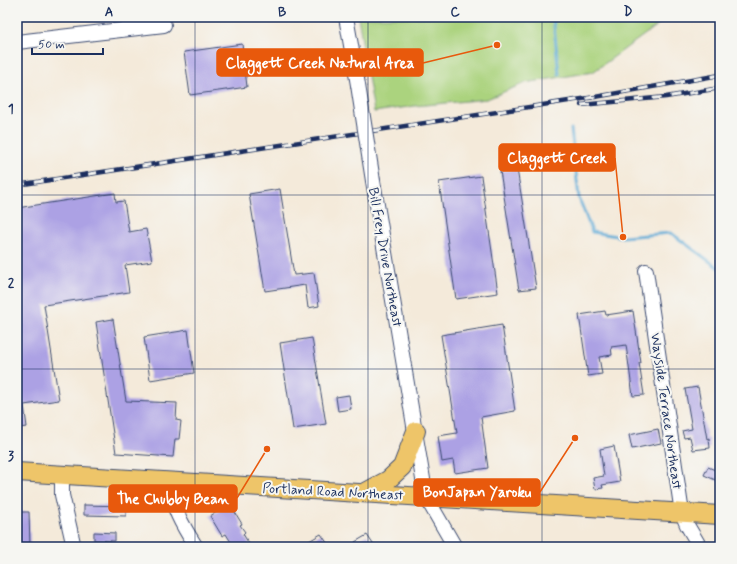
<svg xmlns="http://www.w3.org/2000/svg" width="737" height="564" font-family="Mynerve,sans-serif">
<style>
.green{fill:#abd37e;stroke:#63816e}
.lines{fill:none;stroke-linecap:round;stroke-linejoin:round}
.stream{stroke:#5caad6;stroke-width:3}
.building{fill:#aca1e4}
.minor-casing{stroke:#3c4b71;stroke-width:16}
.major-casing{stroke:#3c4b71;stroke-width:20}
.minor{stroke:#fff;stroke-width:14}
.major{stroke:#eec569;stroke-width:18}
.rail-casing{stroke:#1b2f5e;stroke-width:4.5}
.rail{stroke:#f6f6f2;stroke-width:3;stroke-dasharray:9;stroke-linecap:butt}
.minor-bridge-casing{stroke:#3c4b71;stroke-width:16;stroke-linecap:butt}
.minor-bridge{stroke:#fff;stroke-width:14}
.grid{fill:none;stroke:#1b2f5e;stroke-width:1;stroke-opacity:0.55}
.labels{text-anchor:middle;stroke-width:4;stroke-linejoin:round;paint-order:stroke}
.street-label{font-size:14px;fill:#1b2f5e;stroke:#f6f6f2}
.leader{fill:none;stroke:#e8590c;stroke-width:1.5}
.callout-dot{fill:#e8590c;stroke:#f6f6f2;stroke-width:1.5}
.callout{fill:#e8590c;stroke:#e8590c;stroke-width:1.5}
.callout-label{font-size:15px;text-anchor:middle;font-weight:bold;fill:#fff}
.neatline{fill:none;stroke:#1b2f5e;stroke-width:1.5}
.grid-label{font-size:13px;text-anchor:middle;font-weight:bold;fill:#1b2f5e}
</style>
<rect width="100%" height="100%" fill="#f6f6f2"/>
<filter id="ink" filterUnits="userSpaceOnUse"><feTurbulence type="fractalNoise" baseFrequency=".025" numOctaves="2"/><feDisplacementMap in="SourceGraphic" scale="8" xChannelSelector="R" yChannelSelector="G"/><feConvolveMatrix kernelMatrix="1 2 1 2 8 2 1 2 1" color-interpolation-filters="sRGB"/></filter>
<filter id="wash" filterUnits="userSpaceOnUse"><feTurbulence type="fractalNoise" baseFrequency=".012" numOctaves="4" result="noise"/><feDisplacementMap in="SourceGraphic" scale="16" xChannelSelector="R" yChannelSelector="G"/><feGaussianBlur stdDeviation="0.9" result="paint"/><feColorMatrix in="noise" values="0 0 0 0 0 0 0 0 0 0 0 0 0 0 0 0 0 1.4 0 .05"/><feComposite in="paint" operator="in"/></filter>
<g filter="url(#wash)">
<rect width="100%" height="100%" fill="#f4eada"/>
<path class="green" d="M 358,17 L 669,17 L 593,72 L 525,83 L 487,99 L 415,106 L 374,112 Z"/>
<g class="lines">
<g class="stream">
<path d="M 553,17 L 559,74"/>
<path d="M 571,129 L 579,198 L 592,232 L 623,237 L 671,233 L 720,269"/>
</g>
</g>
<g id="blocks">
<g class="building">
<path d="M 242,44 L 247,87 L 190,95 L 184,52 Z"/>
<path d="M 517,169 L 536,288 L 519,290 L 500,171 Z"/>
<path d="M 481,176 L 498,293 L 456,299 L 439,182 Z"/>
<path d="M 280,189 L 294,275 L 314,273 L 319,306 L 308,308 L 305,285 L 265,291 L 249,194 Z"/>
<path d="M 115,193 L 116,202 L 124,201 L 129,232 L 146,229 L 152,261 L 125,265 L 129,292 L 44,305 L 59,400 L 24,405 L 27,427 L 17,428 L 17,208 Z"/>
<path d="M 605,311 L 606,315 L 633,311 L 641,363 L 639,363 L 644,395 L 633,396 L 626,345 L 611,347 L 612,355 L 599,357 L 602,374 L 588,376 L 579,315 Z"/>
<path d="M 113,319 L 126,401 L 177,403 L 176,420 L 181,421 L 179,439 L 175,439 L 173,457 L 116,453 L 96,322 Z"/>
<path d="M 502,325 L 515,411 L 481,417 L 488,468 L 455,473 L 453,460 L 442,462 L 438,436 L 457,433 L 441,335 Z"/>
<path d="M 188,330 L 194,373 L 150,380 L 144,337 Z"/>
<path d="M 312,338 L 326,424 L 293,429 L 280,343 Z"/>
<path d="M 698,387 L 707,439 L 709,438 L 710,448 L 693,450 L 690,437 L 684,438 L 682,431 L 692,429 L 685,389 Z"/>
<path d="M 349,395 L 351,409 L 338,411 L 336,397 Z"/>
<path d="M 658,429 L 661,443 L 632,449 L 629,435 Z"/>
<path d="M 614,446 L 620,482 L 602,485 L 603,488 L 595,489 L 593,478 L 604,476 L 600,449 Z"/>
<path d="M 708,467 L 720,472 L 720,482 L 704,475 Z"/>
<path d="M 230,504 L 242,524 L 240,525 L 245,532 L 243,534 L 251,547 L 234,547 L 226,534 L 222,536 L 210,516 Z"/>
<path d="M 84,505 L 126,506 L 126,516 L 84,515 Z"/>
<path d="M 17,512 L 29,512 L 30,547 L 17,547 Z"/>
<path d="M 94,532 L 115,533 L 115,541 L 94,540 Z"/>
<path d="M 321,534 L 330,547 L 299,547 Z"/>
<path d="M 367,535 L 375,547 L 359,547 L 355,542 Z"/>
</g>
</g>
</g>
<g filter="url(#ink)">
<use href="#blocks" fill-opacity="0" stroke="#3c4b71" stroke-width="1"/>
<g class="lines">
<defs>
<g id="minor">
<path d="M 346,17 L 358,85"/>
<path d="M 17,42 L 164,25"/>
<path d="M 373,181 L 426,497 L 455,547"/>
<path d="M 646,271 L 682,513 L 687,525 L 700,547"/>
<path d="M 62,474 L 62,495 L 74,547"/>
<path d="M 168,481 C 173,509 181,523 196,547"/>
</g>
<g id="major">
<path d="M 17,472 L 720,515"/>
<path d="M 364,493 L 388,480 L 402,467 L 416,431"/>
</g>
</defs>
<use href="#minor" class="minor-casing"/>
<use href="#major" class="major-casing"/>
<use href="#minor" class="minor"/>
<use href="#major" class="major"/>
<defs>
<g id="rail">
<path d="M 581,105 L 666,97 L 720,88"/>
<path d="M 17,185 L 595,97 L 720,75"/>
</g>
</defs>
<use href="#rail" class="rail-casing"/>
<use href="#rail" class="rail"/>
<defs>
<path id="minor-bridge" d="M 358,85 L 373,181"/>
</defs>
<use href="#minor-bridge" class="minor-bridge-casing"/>
<use href="#minor-bridge" class="minor-bridge"/>
</g>
</g>
<path class="grid" d="M 195,17 L 195,547M 368,17 L 368,547M 542,17 L 542,547M 17,195 L 720,195M 17,369 L 720,369"/>
<g class="labels">
<g class="street-label">
<text transform="translate(386 257) rotate(80)" y="5">Bill Frey Drive Northeast</text>
<text transform="translate(667 411) rotate(82)" y="5">Wayside Terrace Northeast</text>
<text transform="translate(333 491) rotate(3)" y="5">Portland Road Northeast</text>
</g>
</g>
<path class="leader" d="M497 45L423 63M623 237L615 158M575 438L540 492M267 449L237 498"/>
<g class="callout-dot">
<circle cx="497" cy="45" r="4"/>
<circle cx="623" cy="237" r="4"/>
<circle cx="575" cy="438" r="4"/>
<circle cx="267" cy="449" r="4"/>
</g>
<g class="callout">
<rect x="217" y="49" width="206" height="27" rx="4"/>
<rect x="499" y="144" width="116" height="27" rx="4"/>
<rect x="414" y="479" width="126" height="27" rx="4"/>
<rect x="109" y="485" width="128" height="27" rx="4"/>
</g>
<g class="callout-label">
<text x="320" y="68">Claggett Creek Natural Area</text>
<text x="557" y="163">Claggett Creek</text>
<text x="477" y="497">BonJapan Yaroku</text>
<text x="173" y="504">The Chubby Bean</text>
</g>
<rect width="737" height="564" fill="none" stroke="#f6f6f2" stroke-width="44"/>
<path d="M32 48v6h71v-6" fill="none" stroke="#1b2f5e" stroke-width="2"/>
<text x="38" y="48" font-size="12" fill="#1b2f5e" stroke="#f6f6f2" stroke-width="3" paint-order="stroke">50 m</text>
<rect x="22" y="22" width="693" height="520" class="neatline"/>
<g class="grid-label">
<text x="109" y="16">A</text>
<text x="282" y="16">B</text>
<text x="455" y="16">C</text>
<text x="628" y="16">D</text>
<text x="11" y="113">1</text>
<text x="11" y="287">2</text>
<text x="11" y="460">3</text>
</g>
</svg>
